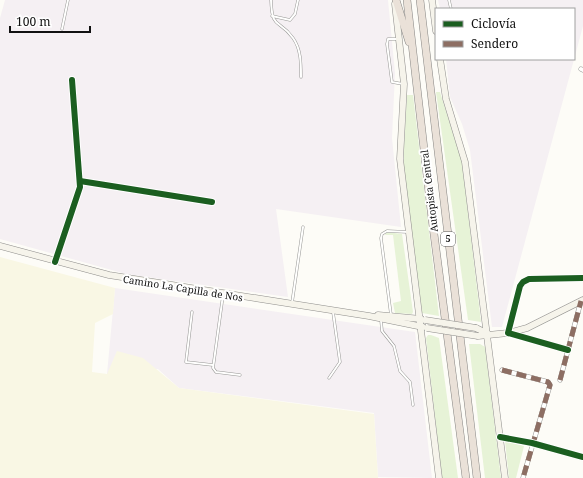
<svg xmlns="http://www.w3.org/2000/svg" width="583" height="478" font-family="'Noto Serif',serif">
<style>
.industrial{fill:#f5f0f3}
.farmland{fill:#f9f7e4}
.green{fill:#e7f3d7}
.lines{fill:none;stroke-linecap:round;stroke-linejoin:round}
.service-casing{stroke:#979795;stroke-width:3}
.minor-casing{stroke:#979795;stroke-width:5}
.secondary-casing{stroke:#8e8d8b;stroke-width:7}
.motorway-casing{stroke:#858482;stroke-width:8}
.service{stroke:#fffffe;stroke-width:2}
.minor{stroke:#fffffe;stroke-width:4}
.secondary{stroke:#f6f4eb;stroke-width:6}
.motorway{stroke:#eae1d8;stroke-width:7}
.secondary-bridge-casing{stroke:#8e8d8b;stroke-width:7;stroke-linecap:butt}
.secondary-bridge{stroke:#f6f4eb;stroke-width:6}
.quiet{stroke:#8d6e63;stroke-width:5;stroke-dasharray:10 5;stroke-linecap:butt}
.cycleway-casing{stroke:#fff;stroke-width:8}
.cycleway{stroke:#1b5e20;stroke-width:6}
.labels{text-anchor:middle;stroke-width:4;stroke-linejoin:round;paint-order:stroke}
.shield{fill:#fff;stroke:#585858;stroke-width:1}
.shield-label{font-size:9px;font-weight:bold;fill:#111}
.street-label{font-size:10px;fill:#111;stroke:#fff}
</style>
<rect width="100%" height="100%" fill="#fdfcf7"/>
<g class="industrial">
<path d="M 5,0 L 388,0 L 395,73 L 392,138 L 401,227 L 276,209 L 288,297 L 126,274 L 0,239 L 0,18 Z"/>
<path d="M 438,0 L 583,0 L 583,26 L 502,327 L 492,327 L 470,150 L 462,124 L 450,97 L 446,59 L 574,59 L 574,9 L 440,9 Z"/>
<path d="M 115,288 L 415,332 L 432,478 L 378,477 L 374,413 L 179,388 L 158,369 L 107,374 Z"/>
</g>
<path class="farmland" d="M 0,257 L 115,288 L 113,314 L 95,323 L 92,372 L 107,374 L 117,351 L 143,358 L 179,388 L 374,414 L 378,478 L 0,478 Z"/>
<g class="green">
<path d="M 436,92 L 440,92 L 462,162 L 481,322 L 468,320 Z"/>
<path d="M 407,95 L 413,95 L 439,316 L 422,313 L 404,180 L 404,147 Z"/>
<path d="M 387,232 L 402,234 L 413,312 L 412,314 L 395,313 L 393,303 L 401,301 L 393,235 L 385,235 Z"/>
<path d="M 428,335 L 431,335 L 439,338 L 458,478 L 442,478 L 426,338 Z"/>
<path d="M 469,344 L 480,344 L 485,347 L 501,478 L 485,478 Z"/>
<path d="M 505,441 L 524,446 L 516,478 L 509,478 Z"/>
</g>
<g class="lines">
<defs>
<g id="service">
<path d="M 271,0 C 272,31 279,18 293,38 C 301,49 301,63 301,77"/>
<path d="M 449,0 L 451,9"/>
<path d="M 272,16 L 290,20 L 295,14 L 298,0"/>
<path d="M 62,29 L 68,0"/>
<path d="M 397,39 L 388,39 L 387,44 L 392,82 L 403,84"/>
<path d="M 223,295 L 213,368 L 216,372 L 240,375"/>
<path d="M 292,303 L 303,227"/>
<path d="M 192,312 L 186,362 L 213,365"/>
<path d="M 391,315 L 381,238 L 382,234 L 387,231 L 408,232"/>
<path d="M 381,320 L 382,331 L 394,346 L 400,371 L 410,382 L 413,405"/>
<path d="M 329,378 L 340,362 L 333,312"/>
</g>
<g id="minor">
<path d="M 581,69 L 583,70"/>
<path d="M 80,181 L 212,202"/>
<path d="M 55,262 L 80,187 L 72,80"/>
<path d="M 568,350 L 508,333 L 520,286 L 523,282 L 529,279 L 583,278"/>
<path d="M 502,370 L 548,382 L 550,385 L 523,478"/>
<path d="M 560,380 L 581,301"/>
<path d="M 500,437 L 532,443 L 583,457"/>
</g>
<g id="secondary">
<path d="M 432,0 L 436,31"/>
<path d="M 395,4 L 404,84 L 400,159 L 439,478"/>
<path d="M 440,59 L 446,99 L 465,162 L 505,478"/>
<path d="M 0,246 L 109,275 L 369,316 L 423,327"/>
<path d="M 378,315 L 421,319"/>
<path d="M 476,328 L 488,334"/>
<path d="M 478,336 L 508,333 L 527,328 L 583,300"/>
</g>
<g id="motorway">
<path d="M 396,0 L 409,42"/>
<path d="M 407,0 L 432,219 L 466,478"/>
<path d="M 420,0 L 477,478"/>
</g>
</defs>
<use href="#service" class="service-casing"/>
<use href="#minor" class="minor-casing"/>
<use href="#secondary" class="secondary-casing"/>
<use href="#motorway" class="motorway-casing"/>
<use href="#service" class="service"/>
<use href="#minor" class="minor"/>
<use href="#secondary" class="secondary"/>
<use href="#motorway" class="motorway"/>
<defs>
<g id="secondary-bridge">
<path d="M 425,320 L 476,328"/>
<path d="M 427,328 L 478,336"/>
</g>
</defs>
<use href="#secondary-bridge" class="secondary-bridge-casing"/>
<use href="#secondary-bridge" class="secondary-bridge"/>
<g class="quiet">
<path d="M 502,370 L 548,382 L 550,385 L 523,478"/>
<path d="M 560,380 L 581,301"/>
</g>
<defs>
<g id="cycleway">
<path d="M 80,181 L 212,202"/>
<path d="M 55,262 L 80,187 L 72,80"/>
<path d="M 568,350 L 508,333 L 520,286 L 523,282 L 529,279 L 583,278"/>
<path d="M 500,437 L 532,443 L 583,457"/>
</g>
</defs>
<use href="#cycleway" class="cycleway-casing"/>
<use href="#cycleway" class="cycleway"/>
</g>
<g class="labels">
<rect class="shield" x="441" y="232" width="14" height="14" rx="3"/>
<g class="shield-label">
<text x="448" y="242">5</text>
</g>
<g class="street-label">
<text transform="translate(429 191) rotate(-97)" y="4">Autopista Central</text>
<text transform="translate(183 288) rotate(9)" y="4">Camino La Capilla de Nos</text>
</g>
</g>
<rect x="435" y="8" width="140" height="52" fill="#ffffff" stroke="#a0a0a0"/>
<rect x="443" y="21" width="20" height="6" fill="#1b5e20" stroke="#a0a0a0"/>
<text x="471" y="28" font-size="12" fill="#111111">Ciclovía</text>
<rect x="443" y="41" width="20" height="6" fill="#8d6e63" stroke="#a0a0a0"/>
<text x="471" y="48" font-size="12" fill="#111111">Sendero</text>
<path d="M10 26v6h80v-6" fill="none" stroke="#111111" stroke-width="2"/>
<text x="16" y="26" font-size="12" fill="#111111" stroke="#ffffff" stroke-width="3" paint-order="stroke">100 m</text>
</svg>
